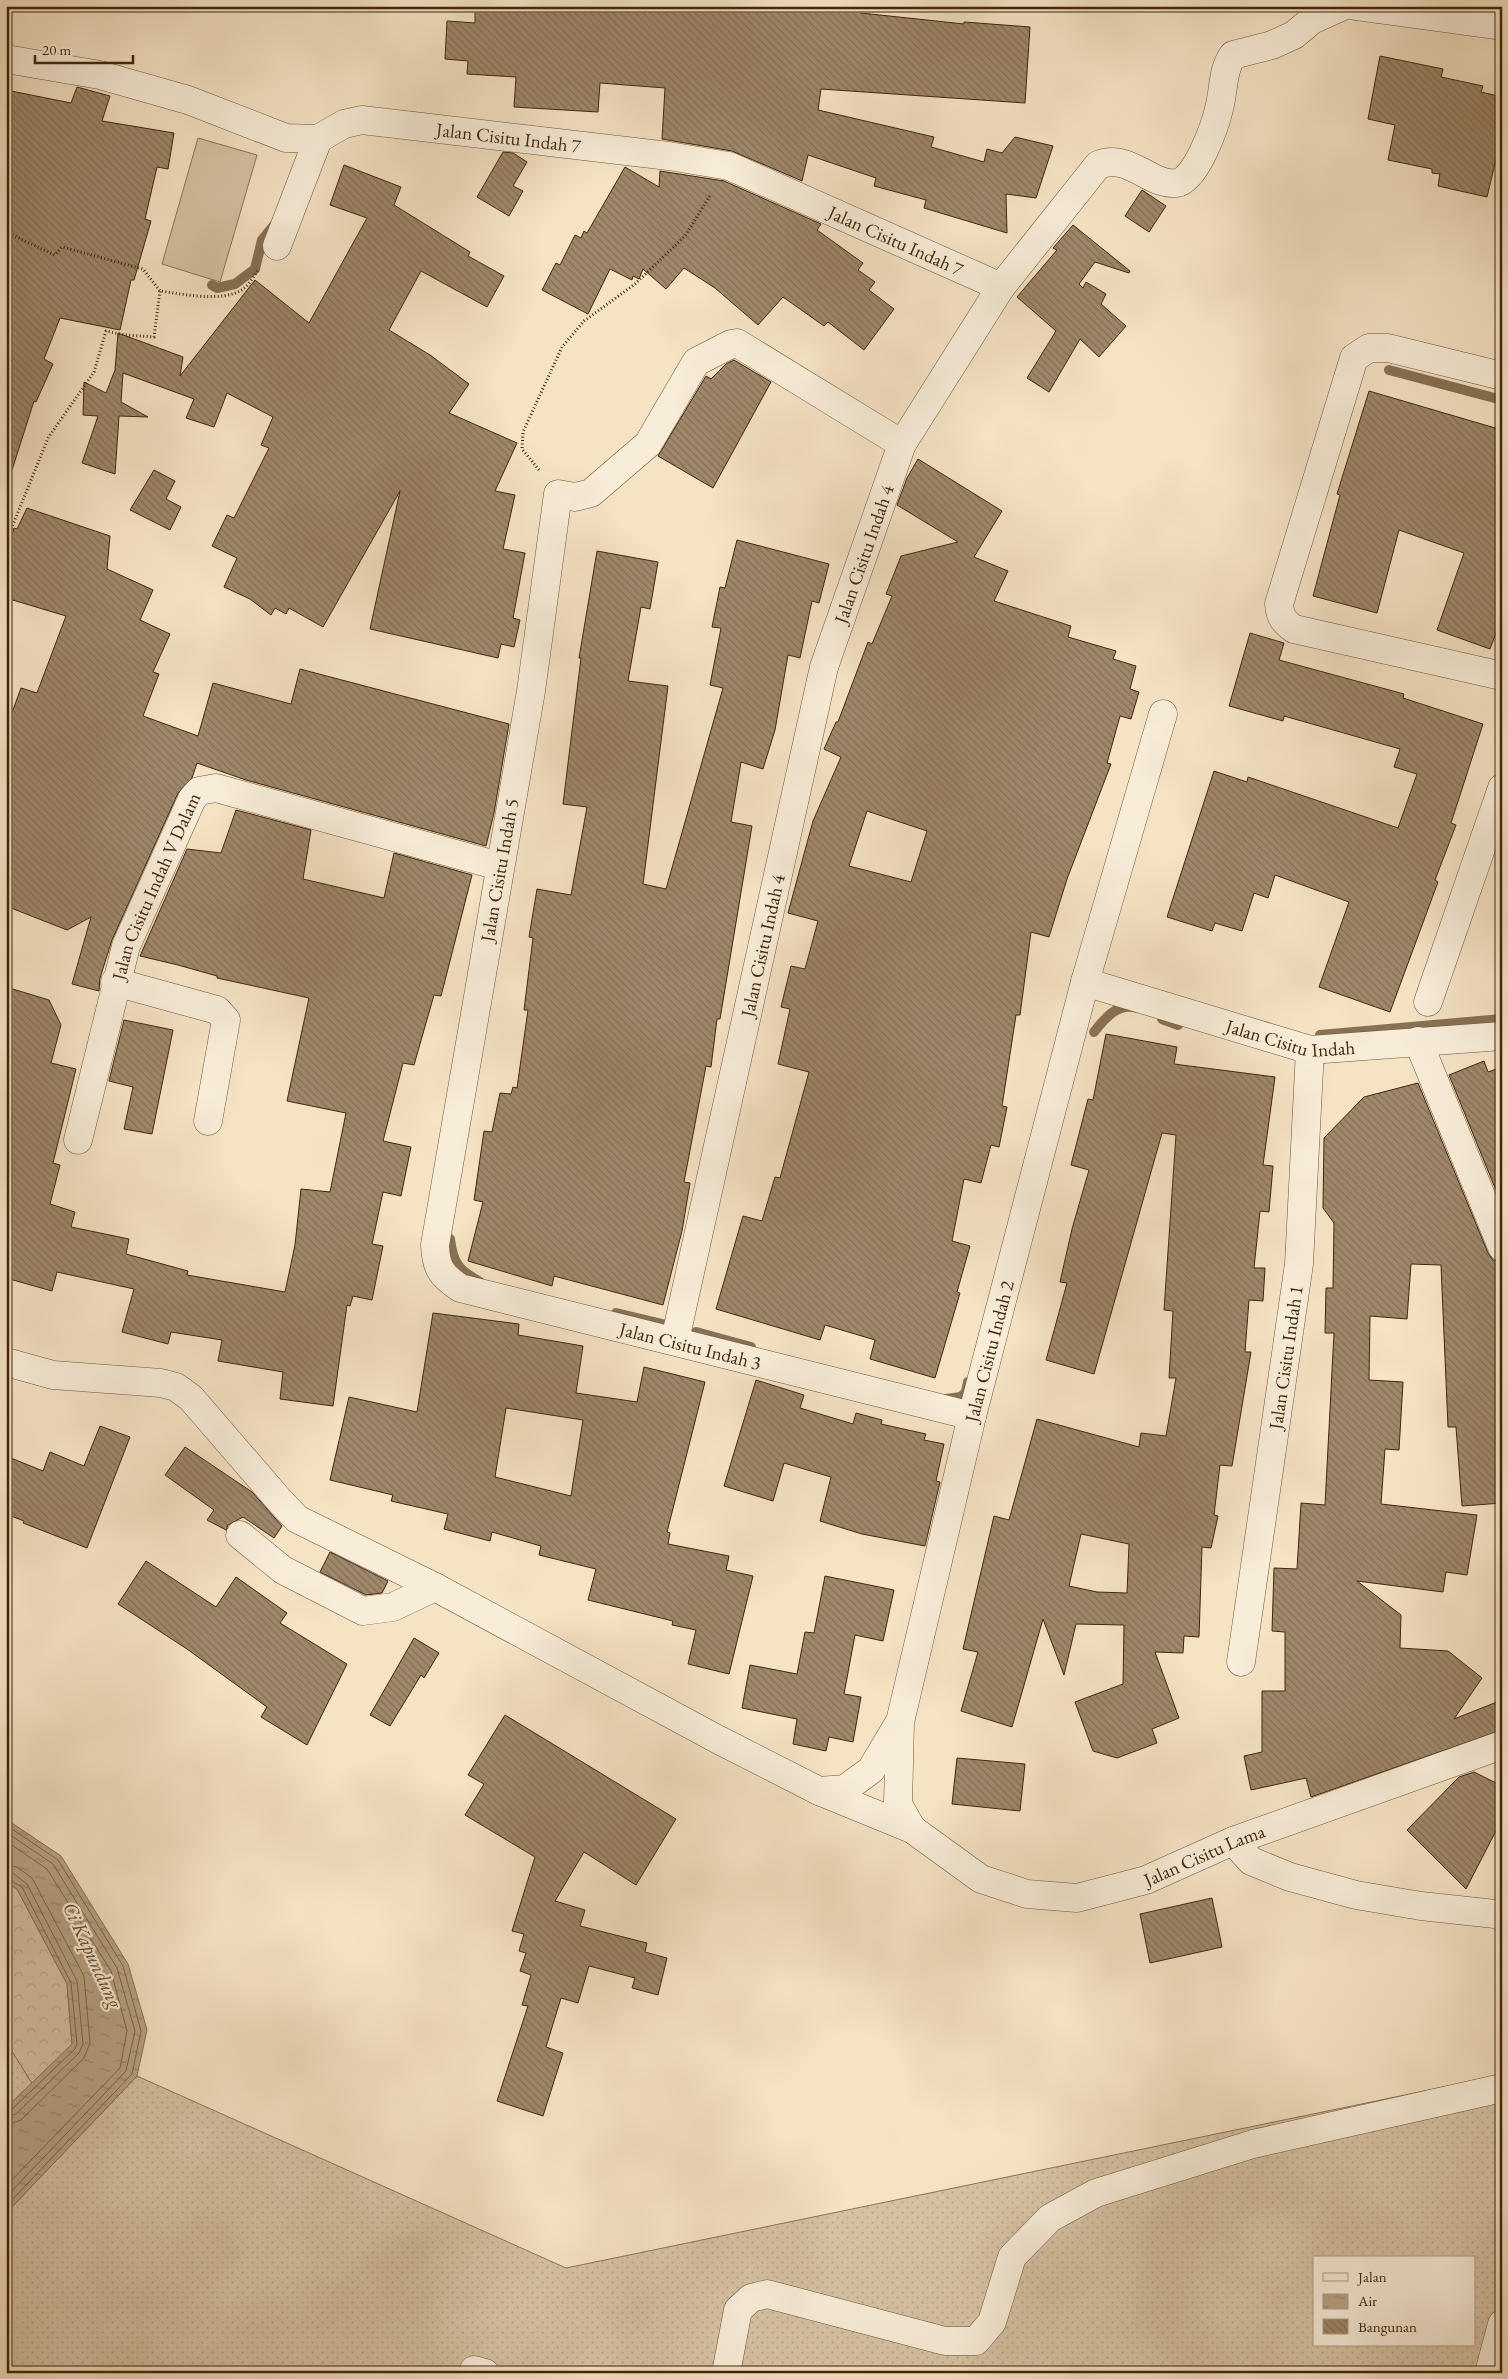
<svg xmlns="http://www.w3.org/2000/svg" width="1508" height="2379" font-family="'EB Garamond',serif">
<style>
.grass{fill:url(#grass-dots);stroke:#8c7457;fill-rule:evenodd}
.forest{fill:url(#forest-crowns);stroke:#8c7457}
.pitch{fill:#d6c3a4;stroke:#8c7457}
.water{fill:url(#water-ripples);stroke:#887154}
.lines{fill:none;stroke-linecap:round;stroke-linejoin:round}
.shore{stroke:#7c6448;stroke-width:1}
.stream{stroke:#887154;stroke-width:10}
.building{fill:url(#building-back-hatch);stroke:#41260a;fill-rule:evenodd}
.minor-casing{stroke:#6e5538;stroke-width:29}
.path{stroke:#41260a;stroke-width:3;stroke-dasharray:1 2.5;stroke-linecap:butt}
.minor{stroke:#f8edd9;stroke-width:28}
.labels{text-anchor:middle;stroke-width:4.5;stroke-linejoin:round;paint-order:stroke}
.street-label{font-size:19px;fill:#41260a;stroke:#f8edd9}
.water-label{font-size:20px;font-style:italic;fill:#654c2f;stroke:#f8edd9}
</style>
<defs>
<pattern id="grass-dots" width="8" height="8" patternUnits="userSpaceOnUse" patternTransform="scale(1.25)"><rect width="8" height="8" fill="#d6c3a4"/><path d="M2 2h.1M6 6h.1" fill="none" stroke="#b9a78c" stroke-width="1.8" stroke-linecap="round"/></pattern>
<pattern id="forest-crowns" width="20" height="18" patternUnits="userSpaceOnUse" patternTransform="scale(1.25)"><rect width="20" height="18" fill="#d6c3a4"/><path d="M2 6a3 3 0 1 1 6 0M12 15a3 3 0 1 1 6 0" fill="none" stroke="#b9a78c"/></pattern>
<pattern id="water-ripples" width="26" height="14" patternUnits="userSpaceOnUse" patternTransform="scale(1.25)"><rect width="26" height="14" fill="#b8a385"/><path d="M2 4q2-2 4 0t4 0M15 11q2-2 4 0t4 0" fill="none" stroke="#97856b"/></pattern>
<pattern id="building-back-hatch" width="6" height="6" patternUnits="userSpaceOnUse" patternTransform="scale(1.25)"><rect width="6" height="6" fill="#9f886b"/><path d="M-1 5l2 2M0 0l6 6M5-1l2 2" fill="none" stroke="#836f56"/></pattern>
</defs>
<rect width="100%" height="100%" fill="#f5e3c4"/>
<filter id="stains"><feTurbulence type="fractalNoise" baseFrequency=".004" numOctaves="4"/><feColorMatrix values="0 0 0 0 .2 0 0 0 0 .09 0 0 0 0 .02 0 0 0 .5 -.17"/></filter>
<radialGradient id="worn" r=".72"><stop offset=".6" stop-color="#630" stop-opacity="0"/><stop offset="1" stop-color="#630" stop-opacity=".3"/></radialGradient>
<g class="grass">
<path d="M 6,2042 L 32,2083 L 6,2108 Z"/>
<path d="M 1502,2075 L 1502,2373 L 6,2373 L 6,2221 L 10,2209 L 137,2076 L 566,2268 ZM 1314,2258 L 1474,2258 L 1474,2345 L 1314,2345 Z"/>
</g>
<path class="forest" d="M 6,1882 L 17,1889 L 67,1984 L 72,2045 L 32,2083 L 6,2042 Z"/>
<path class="pitch" d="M 198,138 L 257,155 L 220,282 L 162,264 Z"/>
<path class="water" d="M 6,1819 L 61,1856 L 128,1964 L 147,2030 L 137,2076 L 10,2209 L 6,2221 L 6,2108 L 72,2044 L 67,1984 L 17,1889 L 6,1882 Z"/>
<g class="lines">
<g class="shore">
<path d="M 6,1825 L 58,1860 L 123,1966 L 141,2031 L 132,2074 L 6,2206"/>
<path d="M 6,1832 L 53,1864 L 117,1968 L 135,2031 L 126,2071 L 6,2197"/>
<path d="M 6,1841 L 47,1869 L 111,1971 L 127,2031 L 120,2068 L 6,2186"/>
<path d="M 6,1865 L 17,1867 L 32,1878 L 84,1976 L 90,2043 L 84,2058 L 21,2120 L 6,2125"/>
<path d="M 6,1872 L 14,1874 L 27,1884 L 77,1981 L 83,2044 L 79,2053 L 16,2114 L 6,2117"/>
<path d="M 6,1878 L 22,1887 L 71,1983 L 77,2044 L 75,2049 L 12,2109 L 6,2111"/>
</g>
<g class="stream">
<path d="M 212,285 L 217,288 L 235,284 L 255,269 L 262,240 L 276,223"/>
<path d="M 1389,370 L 1502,400"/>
<path d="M 1162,1019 L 1178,1025"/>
<path d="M 1094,1032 C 1105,1018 1118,1002 1137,1008"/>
<path d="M 1320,1035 L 1502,1019"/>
<path d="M 450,1239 C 453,1264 459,1270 480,1282"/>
<path d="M 616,1313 L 671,1326"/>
<path d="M 696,1332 L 751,1347"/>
<path d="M 946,1399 L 961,1397 L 966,1392 L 968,1382"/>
</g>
</g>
<g class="building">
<path d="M 475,6 L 578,6 L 616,12 L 617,6 L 861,6 L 861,13 L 964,24 L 964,22 L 1030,27 L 1025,103 L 821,89 L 818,110 L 934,137 L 931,147 L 984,162 L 987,149 L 1002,153 L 1015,137 L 1053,146 L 1036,198 L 1006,194 L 1007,233 L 924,208 L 926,200 L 874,186 L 876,178 L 808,155 L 802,181 L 732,151 L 662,139 L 665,88 L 600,83 L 598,112 L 514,107 L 516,77 L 467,74 L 468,61 L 445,59 L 447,21 L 475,23 Z"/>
<path d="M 1380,56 L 1443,69 L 1441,77 L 1483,86 L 1481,92 L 1502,97 L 1502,134 L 1487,197 L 1438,186 L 1440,174 L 1432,173 L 1432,169 L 1388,160 L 1395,125 L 1368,119 Z"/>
<path d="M 77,87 L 110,96 L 102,121 L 174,133 L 168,169 L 157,167 L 145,219 L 151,221 L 134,280 L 131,280 L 120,330 L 60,318 L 44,359 L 53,364 L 36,402 L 34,401 L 12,470 L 6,469 L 6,90 L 71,103 Z"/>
<path d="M 503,152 L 513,153 L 527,162 L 513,186 L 523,191 L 509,216 L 477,197 Z"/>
<path d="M 344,165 L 401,187 L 394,205 L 470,252 L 468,256 L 504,276 L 487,307 L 421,271 L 389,330 L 430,355 L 469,384 L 449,413 L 517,443 L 495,491 L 515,495 L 503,549 L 525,553 L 513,618 L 520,620 L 514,647 L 501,644 L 498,658 L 370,629 L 400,491 L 323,627 L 289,608 L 286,614 L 275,608 L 271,615 L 250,599 L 224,587 L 237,558 L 212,546 L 227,515 L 234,518 L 269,448 L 261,445 L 273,417 L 227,393 L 214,427 L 186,418 L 194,399 L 123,373 L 121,402 L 148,417 L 119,416 L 115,474 L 82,463 L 98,416 L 83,415 L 84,382 L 106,393 L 115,370 L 118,333 L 183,357 L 180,376 L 255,280 L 309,323 L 367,218 L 330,205 Z"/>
<path d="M 625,167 L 659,187 L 660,171 L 724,181 L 821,224 L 817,230 L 863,263 L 858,270 L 875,282 L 869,290 L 894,309 L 864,350 L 828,322 L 824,326 L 783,297 L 758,325 L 715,288 L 684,268 L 666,289 L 643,269 L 639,279 L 633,276 L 632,280 L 610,269 L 588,314 L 542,290 L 556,263 L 560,265 L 575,235 L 581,238 L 584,231 L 587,233 Z"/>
<path d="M 1142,190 L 1166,206 L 1149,232 L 1125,216 Z"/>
<path d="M 1073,225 L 1130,271 L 1129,273 L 1095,262 L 1079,284 L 1083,288 L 1086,282 L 1106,294 L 1101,304 L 1126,326 L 1099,357 L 1080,339 L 1049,392 L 1027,378 L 1056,331 L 1017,297 L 1057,250 L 1053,248 Z"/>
<path d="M 734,360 L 771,382 L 713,488 L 658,456 L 706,376 L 711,379 L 726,364 Z"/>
<path d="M 1369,391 L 1502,430 L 1502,617 L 1490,649 L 1437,630 L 1464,553 L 1399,530 L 1377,613 L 1313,596 L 1340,495 L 1337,494 Z"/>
<path d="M 918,459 L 1002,511 L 974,557 L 1008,571 L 994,601 L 1071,626 L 1068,637 L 1116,651 L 1113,659 L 1136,666 L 1130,689 L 1139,692 L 1131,719 L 1120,716 L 1107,763 L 1111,764 L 1067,879 L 1049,937 L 1031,932 L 1020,1015 L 1016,1015 L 1002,1106 L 1007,1107 L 999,1147 L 991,1145 L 981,1183 L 964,1179 L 952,1241 L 970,1246 L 957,1292 L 960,1293 L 935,1378 L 870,1359 L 875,1340 L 825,1325 L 820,1340 L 716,1309 L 743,1216 L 762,1221 L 775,1177 L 780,1178 L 809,1072 L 778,1064 L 790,1009 L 781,1007 L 791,966 L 805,969 L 818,921 L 788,913 L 813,821 L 841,757 L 824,749 L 836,722 L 838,722 L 868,642 L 872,644 L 892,596 L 886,594 L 901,556 L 958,542 L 897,505 L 907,478 ZM 867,811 L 927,831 L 911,882 L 849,866 Z"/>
<path d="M 154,470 L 175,481 L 166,499 L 181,507 L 170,530 L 130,510 Z"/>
<path d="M 27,508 L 110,536 L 107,569 L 153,590 L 140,620 L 170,634 L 153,672 L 159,674 L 143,716 L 198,736 L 213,683 L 291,704 L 300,669 L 509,724 L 494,813 L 486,846 L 246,780 L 197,763 L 192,778 L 178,793 L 112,940 L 100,978 L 99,991 L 72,984 L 91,917 L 67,930 L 6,906 L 6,729 L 21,688 L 37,693 L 66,616 L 6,598 L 6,554 L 14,528 L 17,529 Z"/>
<path d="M 737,540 L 829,564 L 819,603 L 812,601 L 800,658 L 788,655 L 775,730 L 763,769 L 741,762 L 731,822 L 752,826 L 720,1019 L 717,1019 L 711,1067 L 706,1066 L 684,1182 L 690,1183 L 682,1231 L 663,1305 L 554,1276 L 552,1286 L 468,1261 L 483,1202 L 474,1200 L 484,1131 L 492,1132 L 500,1093 L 511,1094 L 513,1087 L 517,1088 L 528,1010 L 524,1010 L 533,938 L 529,937 L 537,889 L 571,895 L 587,807 L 563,804 L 581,658 L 579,658 L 597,551 L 658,562 L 650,609 L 641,607 L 628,681 L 668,686 L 643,884 L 666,889 L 723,688 L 710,685 L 721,628 L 712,627 L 720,587 L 725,588 Z"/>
<path d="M 1250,633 L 1284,643 L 1279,660 L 1404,694 L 1403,698 L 1483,724 L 1451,823 L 1456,825 L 1435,880 L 1438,882 L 1390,1012 L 1319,987 L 1349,902 L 1275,875 L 1268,898 L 1254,893 L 1242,931 L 1215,923 L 1212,931 L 1167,917 L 1214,771 L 1247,782 L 1248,777 L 1398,828 L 1417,774 L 1394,767 L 1400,749 L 1284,716 L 1283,721 L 1229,706 Z"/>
<path d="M 236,810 L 311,830 L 303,879 L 384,898 L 394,853 L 472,875 L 441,996 L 434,995 L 414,1065 L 403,1063 L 383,1141 L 411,1147 L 401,1196 L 383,1192 L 372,1244 L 383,1246 L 372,1300 L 353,1296 L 350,1306 L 347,1305 L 333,1406 L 280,1399 L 283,1372 L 218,1361 L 222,1340 L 171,1332 L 168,1344 L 122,1332 L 134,1289 L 57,1272 L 52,1291 L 6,1278 L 6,987 L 49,1000 L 61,1025 L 51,1063 L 76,1069 L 53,1163 L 60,1165 L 50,1204 L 75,1212 L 71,1227 L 129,1239 L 126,1254 L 188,1271 L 187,1275 L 285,1292 L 295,1245 L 301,1189 L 330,1192 L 346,1113 L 287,1101 L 309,998 L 217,978 L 217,976 L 178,965 L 140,956 L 187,849 L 221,853 Z"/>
<path d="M 124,1020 L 173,1030 L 152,1134 L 124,1129 L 133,1087 L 109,1081 Z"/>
<path d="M 1106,1034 L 1177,1047 L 1174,1064 L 1275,1077 L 1263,1165 L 1273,1166 L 1269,1212 L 1260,1211 L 1254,1268 L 1265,1268 L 1263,1301 L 1249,1300 L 1245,1352 L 1251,1352 L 1232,1466 L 1220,1465 L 1214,1515 L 1218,1516 L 1211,1548 L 1202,1547 L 1199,1637 L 1184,1636 L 1183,1653 L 1155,1652 L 1179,1718 L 1152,1729 L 1157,1743 L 1117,1758 L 1093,1751 L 1075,1702 L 1123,1684 L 1124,1625 L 1076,1624 L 1064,1675 L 1043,1619 L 1012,1727 L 961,1711 L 978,1652 L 963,1649 L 994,1516 L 1009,1520 L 1037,1419 L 1139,1447 L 1141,1433 L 1166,1436 L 1176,1378 L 1169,1378 L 1173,1311 L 1164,1310 L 1176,1135 L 1162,1133 L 1094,1374 L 1046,1360 L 1067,1283 L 1060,1282 L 1072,1229 L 1089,1170 L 1071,1165 L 1088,1099 L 1093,1100 ZM 1081,1534 L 1129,1544 L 1127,1593 L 1097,1592 L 1069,1586 Z"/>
<path d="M 1484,1061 L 1488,1072 L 1502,1067 L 1502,1205 L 1449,1075 Z"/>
<path d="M 1418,1083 L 1488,1253 L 1493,1260 L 1502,1262 L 1502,1503 L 1462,1506 L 1456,1427 L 1448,1427 L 1441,1265 L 1411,1264 L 1407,1319 L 1370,1316 L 1369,1380 L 1403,1382 L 1399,1450 L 1385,1449 L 1381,1504 L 1477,1515 L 1467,1575 L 1446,1572 L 1443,1592 L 1357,1581 L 1401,1615 L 1400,1648 L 1448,1651 L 1482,1678 L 1454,1719 L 1502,1700 L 1502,1730 L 1311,1797 L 1306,1778 L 1251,1790 L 1244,1756 L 1262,1752 L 1262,1691 L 1285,1691 L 1285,1632 L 1272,1631 L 1274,1568 L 1297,1569 L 1301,1503 L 1325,1505 L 1334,1333 L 1325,1333 L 1326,1288 L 1333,1288 L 1334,1223 L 1323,1208 L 1324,1138 L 1364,1097 Z"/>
<path d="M 433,1313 L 519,1324 L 518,1335 L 583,1346 L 576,1393 L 637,1402 L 644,1367 L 705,1382 L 667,1532 L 670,1533 L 668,1544 L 729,1556 L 726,1570 L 753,1576 L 729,1674 L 688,1664 L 696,1630 L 672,1625 L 673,1621 L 588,1600 L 596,1569 L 539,1555 L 541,1546 L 492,1532 L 490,1541 L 444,1529 L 448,1514 L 391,1501 L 393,1495 L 330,1480 L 349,1397 L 417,1412 ZM 506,1408 L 583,1420 L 571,1496 L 495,1477 Z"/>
<path d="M 756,1380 L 804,1395 L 800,1408 L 853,1424 L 856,1413 L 882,1420 L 881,1424 L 926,1434 L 924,1440 L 944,1444 L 936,1481 L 940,1482 L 925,1546 L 862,1534 L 820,1521 L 831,1477 L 784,1463 L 773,1501 L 724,1486 Z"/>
<path d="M 100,1426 L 130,1437 L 87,1548 L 23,1523 L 24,1521 L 6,1514 L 6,1456 L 43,1471 L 50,1452 L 84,1466 Z"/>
<path d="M 185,1447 L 252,1492 L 282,1526 L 274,1538 L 243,1517 L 228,1525 L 226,1530 L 207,1520 L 214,1510 L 165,1475 Z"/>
<path d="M 330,1552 L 388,1581 L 382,1593 L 366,1595 L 320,1572 Z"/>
<path d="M 146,1561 L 216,1607 L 236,1577 L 287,1613 L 280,1623 L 347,1664 L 307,1745 L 261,1717 L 267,1707 L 187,1649 L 118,1604 Z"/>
<path d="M 825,1576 L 894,1590 L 883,1641 L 855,1635 L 844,1694 L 861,1697 L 853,1742 L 829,1737 L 826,1751 L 793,1744 L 797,1719 L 742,1708 L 750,1665 L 797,1674 L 805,1632 L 814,1633 Z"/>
<path d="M 414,1638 L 439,1653 L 424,1678 L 421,1675 L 390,1726 L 370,1715 Z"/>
<path d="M 505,1715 L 676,1819 L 636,1885 L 584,1852 L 555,1901 L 585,1910 L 580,1926 L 647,1943 L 645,1952 L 667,1958 L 658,1995 L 632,1988 L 635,1978 L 589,1966 L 578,2003 L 561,1998 L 546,2047 L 563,2053 L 543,2116 L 497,2101 L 528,2006 L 522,2005 L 531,1975 L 520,1971 L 526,1953 L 519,1951 L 524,1934 L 512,1931 L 535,1857 L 465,1815 L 484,1784 L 468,1775 Z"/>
<path d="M 957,1758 L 1025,1764 L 1020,1811 L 952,1804 Z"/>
<path d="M 1474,1772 L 1502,1786 L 1502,1819 L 1466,1889 L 1407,1830 L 1459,1777 Z"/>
<path d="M 1212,1898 L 1222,1947 L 1150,1963 L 1140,1914 Z"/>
</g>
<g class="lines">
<defs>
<g id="minor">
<path d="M 1355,6 L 1502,26"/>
<path id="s1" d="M 6,59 L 100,75 L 188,100 L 286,138 L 318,139 L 344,124 L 362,120 L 669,156 L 729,166 L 1001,287"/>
<path d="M 277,246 L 318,139"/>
<path d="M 1502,376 L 1388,348 L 1369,348 L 1354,358 L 1279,604 C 1280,617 1284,622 1294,629 L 1502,676"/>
<path id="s2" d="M 902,444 L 737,343 L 731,344 L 696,362 L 648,444 L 591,493 L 575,497 L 558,494 L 531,691 L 435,1245 C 436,1268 441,1275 460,1288 L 972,1416"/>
<path d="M 115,982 L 217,1010 L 226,1020 L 208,1121"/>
<path id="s3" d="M 1085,982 L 1310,1050 L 1502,1036"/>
<path d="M 1428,1002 L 1502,788"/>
<path d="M 1418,1041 L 1502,1247"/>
<path id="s4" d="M 78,1140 L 126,946 L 192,799 L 199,791 L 216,788 L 499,866"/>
<path id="s5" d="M 675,1340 L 824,667 L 902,444 L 1001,287 L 1098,165 C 1129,152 1151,187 1177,183 C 1196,180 1215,126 1219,109 C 1224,91 1222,70 1233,55 L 1272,45 L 1294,35 L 1312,20 L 1343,6"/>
<path d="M 6,1362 L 53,1375 L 161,1383 L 176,1387 L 191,1398 L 279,1500 L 297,1519 L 435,1587 L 717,1739 L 819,1791 L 845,1789 L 871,1770 L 899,1723"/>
<path d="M 240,1535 L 283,1570 L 363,1611 L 393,1607 L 435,1587"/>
<path id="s6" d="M 1241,1662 L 1299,1264 L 1310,1050"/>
<path id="s7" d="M 819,1791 L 912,1829 L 981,1879 L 1027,1894 L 1077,1898 L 1146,1880 L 1233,1841 L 1502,1745"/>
<path id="s8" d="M 912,1829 L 898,1804 L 900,1722 L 972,1416 L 1085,982 L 1163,714"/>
<path d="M 1233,1841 L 1251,1861 L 1290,1877 L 1356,1895 L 1421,1906 L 1495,1914 L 1502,1917"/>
<path d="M 474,2370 L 485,2373"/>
<path d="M 726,2373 L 738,2310 L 751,2298 L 767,2294 L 945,2341 L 976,2341 L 992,2322 L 1012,2257 L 1050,2218 L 1096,2193 L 1253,2144 L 1502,2088"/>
<path d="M 1489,2373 L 1502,2324"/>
</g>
</defs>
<use href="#minor" class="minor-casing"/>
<g class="path">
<path d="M 6,232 L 55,255 L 62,247 L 143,269 L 160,291 C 183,294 223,303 243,289 C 249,285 254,276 258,270"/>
<path d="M 539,470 L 522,449 L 523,432 L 562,347 L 584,321 L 635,284 L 685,236 L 711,194"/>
<path d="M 6,542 L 48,438 L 94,372 L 106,331 L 125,335 L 154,337 L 160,291"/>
</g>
<use href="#minor" class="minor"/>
</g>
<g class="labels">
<g class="street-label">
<text dy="7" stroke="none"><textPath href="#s1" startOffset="520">Jalan Cisitu Indah 7</textPath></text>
<text dy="7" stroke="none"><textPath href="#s1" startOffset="925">Jalan Cisitu Indah 7</textPath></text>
<text dy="7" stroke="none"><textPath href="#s5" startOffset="809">Jalan Cisitu Indah 4</textPath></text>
<text transform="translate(499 870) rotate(-80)" y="7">Jalan Cisitu Indah 5</text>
<text dy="7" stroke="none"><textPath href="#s4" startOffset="266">Jalan Cisitu Indah V Dalam</textPath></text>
<text dy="7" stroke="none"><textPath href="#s5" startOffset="404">Jalan Cisitu Indah 4</textPath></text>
<text dy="7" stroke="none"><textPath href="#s3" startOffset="214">Jalan Cisitu Indah</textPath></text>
<text dy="7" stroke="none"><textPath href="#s2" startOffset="1494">Jalan Cisitu Indah 3</textPath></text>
<text dy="7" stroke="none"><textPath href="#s8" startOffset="492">Jalan Cisitu Indah 2</textPath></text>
<text dy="7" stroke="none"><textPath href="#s6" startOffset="308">Jalan Cisitu Indah 1</textPath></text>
<text dy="7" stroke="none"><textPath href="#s7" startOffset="419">Jalan Cisitu Lama</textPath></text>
</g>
<g class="water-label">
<text transform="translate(93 1955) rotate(65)" y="7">Ci Kapundung</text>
</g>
</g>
<rect width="1508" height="2379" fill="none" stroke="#f5e3c4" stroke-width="25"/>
<rect x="8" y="8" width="1493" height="2364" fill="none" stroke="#41260a" stroke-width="2.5"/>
<rect x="12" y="12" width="1483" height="2354" fill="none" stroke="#41260a"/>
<rect x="1313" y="2256" width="162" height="90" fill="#f8edd9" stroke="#af9d86"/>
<rect x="1323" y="2273" width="25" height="8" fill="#f8edd9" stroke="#af9d86"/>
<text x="1358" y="2282" font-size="15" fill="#41260a">Jalan</text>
<rect x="1323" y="2294" width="25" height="15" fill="url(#water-ripples)" stroke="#af9d86"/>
<text x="1358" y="2306" font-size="15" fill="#41260a">Air</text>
<rect x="1323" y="2319" width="25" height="15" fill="url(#building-back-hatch)" stroke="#af9d86"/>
<text x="1358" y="2332" font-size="15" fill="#41260a">Bangunan</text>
<path d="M35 55v8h98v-8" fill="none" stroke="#41260a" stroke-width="2.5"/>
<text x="42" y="55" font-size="15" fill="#41260a" stroke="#f8edd9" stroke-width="4" paint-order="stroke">20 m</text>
<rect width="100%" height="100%" filter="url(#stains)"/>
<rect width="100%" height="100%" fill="url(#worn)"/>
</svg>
